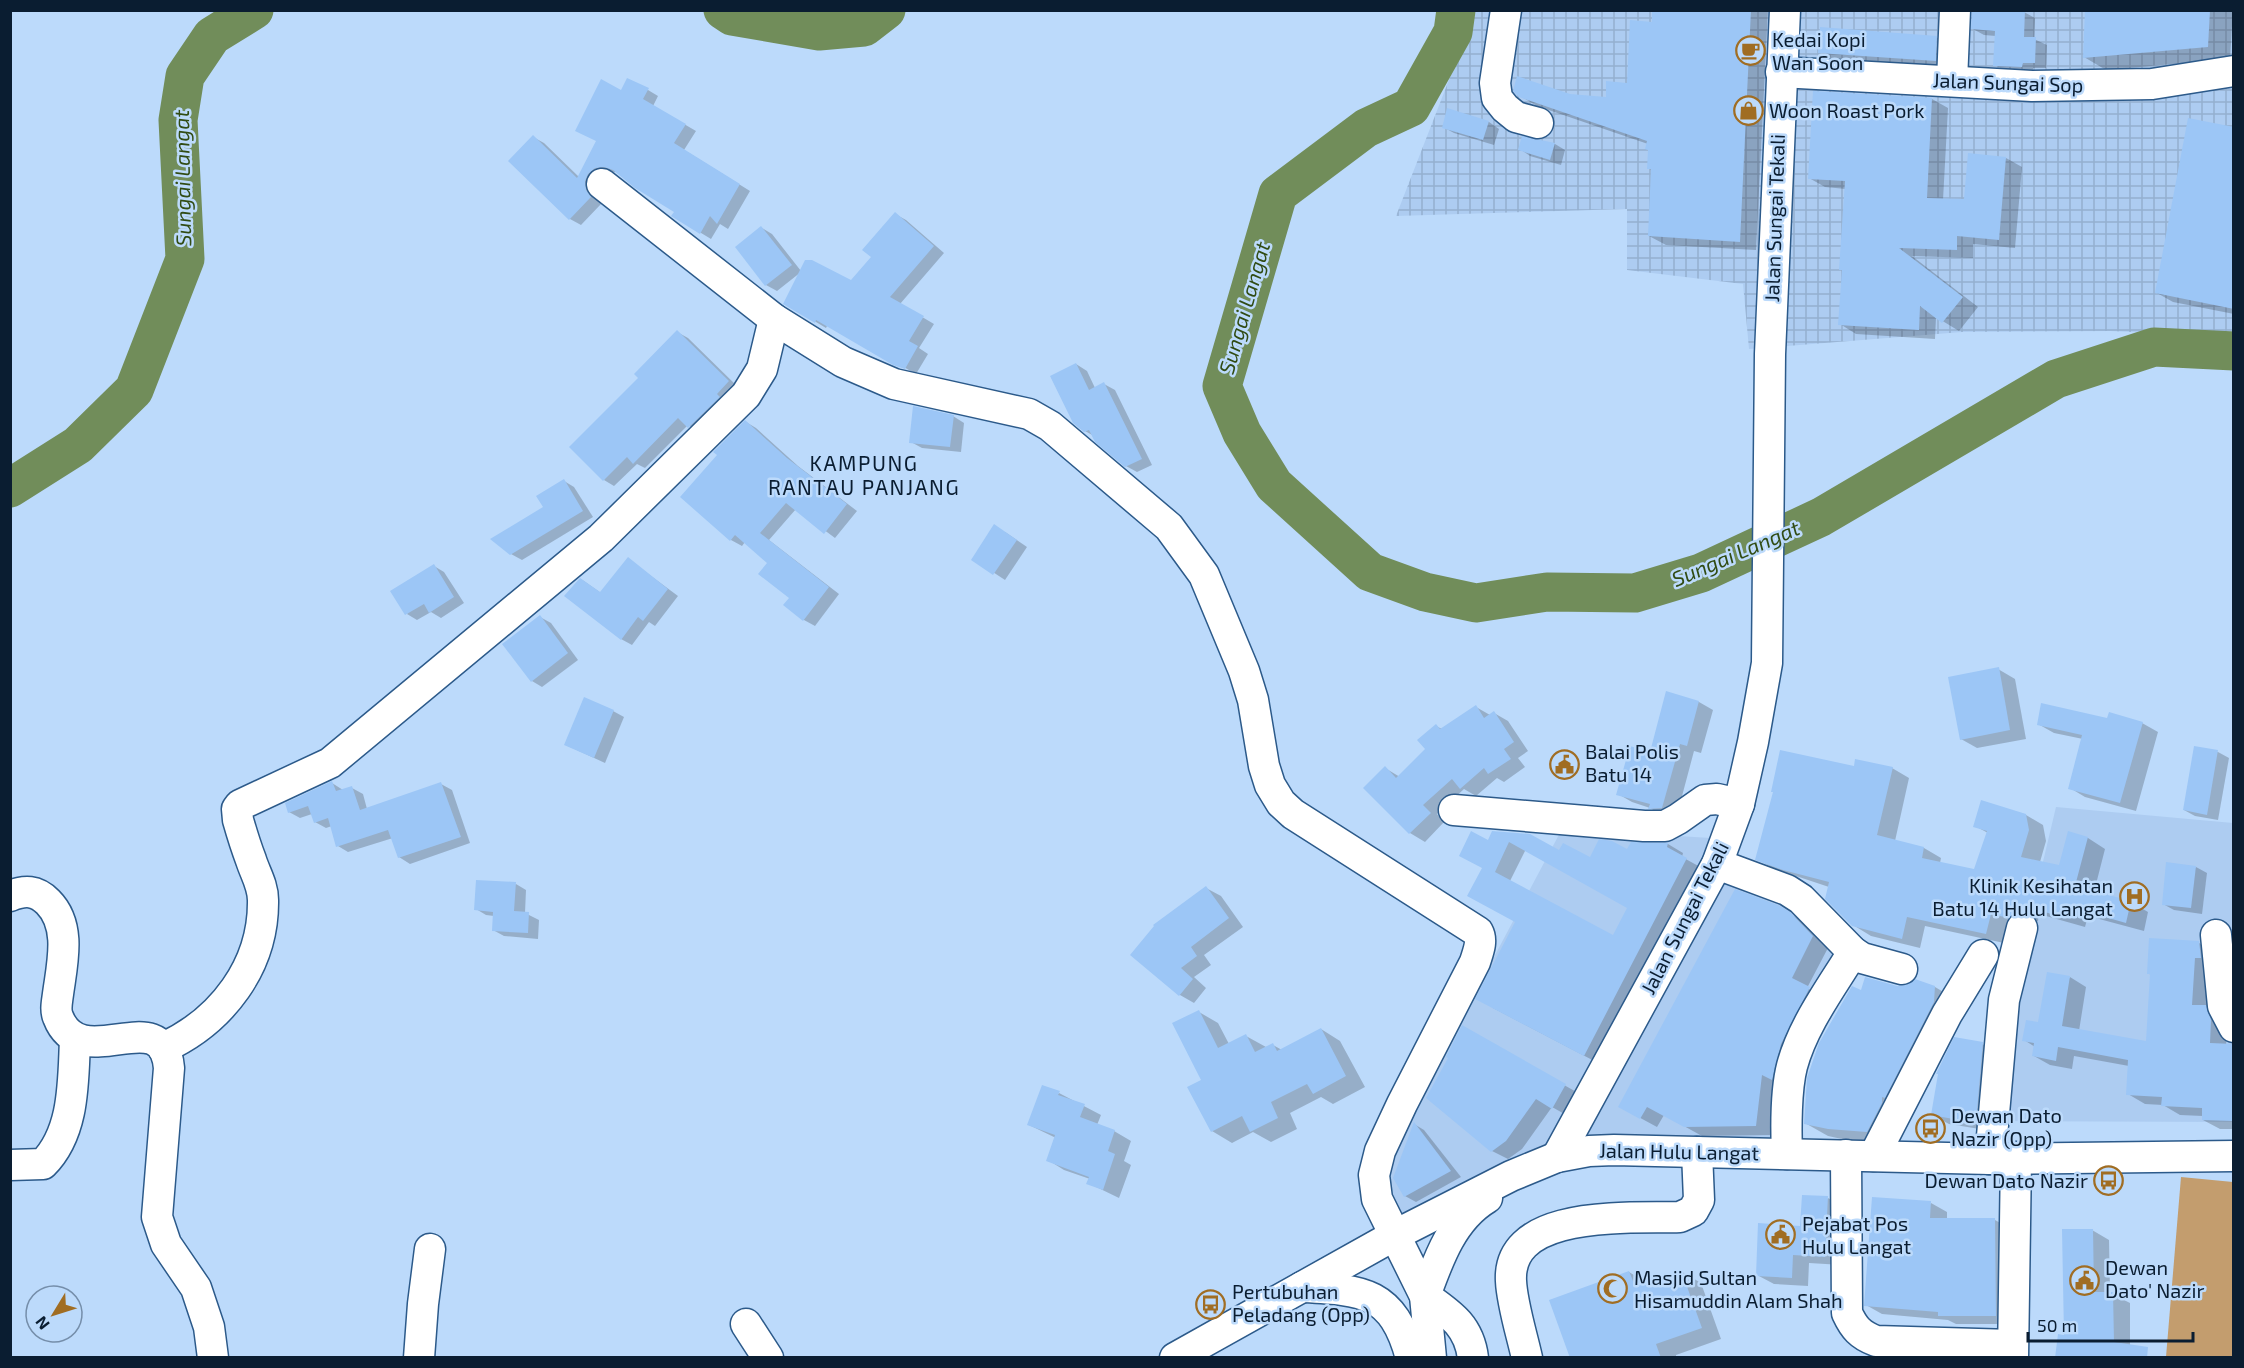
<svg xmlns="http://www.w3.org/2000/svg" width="2244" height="1368" font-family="'Exo 2',sans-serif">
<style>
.built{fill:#adccf1}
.industrial{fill:url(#industrial-grid)}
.green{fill:#c39d6e}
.shadow{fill:#0003;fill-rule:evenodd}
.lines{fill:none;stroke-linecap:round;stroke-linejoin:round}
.river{stroke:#718d5a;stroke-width:39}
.building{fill:#9cc6f6;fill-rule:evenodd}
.minor-casing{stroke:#2c5a8a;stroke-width:33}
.minor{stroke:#fff;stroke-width:30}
.labels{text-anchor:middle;stroke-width:5;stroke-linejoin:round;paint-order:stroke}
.poi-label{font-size:20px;fill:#0a1d31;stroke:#bcdafb;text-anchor:start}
.street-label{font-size:20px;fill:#0a1d31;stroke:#bcdafb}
.water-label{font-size:21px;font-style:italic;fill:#314c14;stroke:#bcdafb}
.neighbourhood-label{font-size:21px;letter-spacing:1.5px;fill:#0a1d31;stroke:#bcdafb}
</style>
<defs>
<pattern id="industrial-grid" width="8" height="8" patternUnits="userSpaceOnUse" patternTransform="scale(1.5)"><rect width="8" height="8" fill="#adccf1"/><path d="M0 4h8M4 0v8" fill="none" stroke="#94afcf"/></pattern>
</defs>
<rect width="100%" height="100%" fill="#bcdafb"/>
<g class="built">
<path d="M 2056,807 L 2233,823 L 2233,1122 L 2000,1121 L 2017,971 Z"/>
<path d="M 1562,829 L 1711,838 L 1792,899 L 1847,953 L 1777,1141 L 1585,1137 L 1402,1218 L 1382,1184 L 1389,1155 Z"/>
</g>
<path class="industrial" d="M 1473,11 L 2233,11 L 2233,337 L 2110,331 L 1962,332 L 1749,349 L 1743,284 L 1627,270 L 1627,209 L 1396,216 L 1473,18 Z"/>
<path class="green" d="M 2181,1177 L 2233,1182 L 2233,1357 L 2166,1357 Z"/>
<g class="shadow">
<path d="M 1654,10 L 1768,10 L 1756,250 L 1666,245 L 1649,236 L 1652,170 L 1648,168 L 1648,144 L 1537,106 L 1520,96 L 1607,99 L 1628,84 L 1653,23 Z"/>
<path d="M 2087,10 L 2233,10 L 2230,59 L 2106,70 L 2084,57 Z"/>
<path d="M 2024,12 L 2035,18 L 2034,39 L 2047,45 L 2046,68 L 2033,68 L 2033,73 L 2005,71 L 1995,65 L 1996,36 L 1984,35 L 1973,29 Z"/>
<path d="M 1936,37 L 1953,47 L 1952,70 L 1836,61 L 1820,52 Z"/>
<path d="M 648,90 L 658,96 L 653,106 L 696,131 L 684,150 L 750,191 L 728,229 L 720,224 L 711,239 L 673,216 L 676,211 L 616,172 L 606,174 L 596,197 L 601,204 L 581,225 L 570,219 L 510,161 L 533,137 L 544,143 L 579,177 L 622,92 Z"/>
<path d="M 1932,99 L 1948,108 L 1943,200 L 1965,200 L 2006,158 L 2022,167 L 2015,248 L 1973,244 L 1973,258 L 1912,256 L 1978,307 L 1959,331 L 1936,317 L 1935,339 L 1856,334 L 1840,324 L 1846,189 L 1825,187 L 1809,178 Z"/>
<path d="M 1448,110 L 1489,122 L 1499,129 L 1494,145 L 1454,133 L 1443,127 Z"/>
<path d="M 2234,128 L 2234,314 L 2173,302 L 2157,293 Z"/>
<path d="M 1555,144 L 1565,150 L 1561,165 L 1530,156 L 1520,149 Z"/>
<path d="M 895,214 L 906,220 L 944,253 L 900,304 L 934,324 L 919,348 L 928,354 L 916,374 L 828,324 L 826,328 L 786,304 L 801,272 L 777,291 L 766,285 L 762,228 L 772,234 L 801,271 L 852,281 L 873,257 Z"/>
<path d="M 677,332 L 688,338 L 739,388 L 700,433 L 688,425 L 645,468 L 637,464 L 614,486 L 604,480 L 640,378 Z"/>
<path d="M 1076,364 L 1087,371 L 1095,388 L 1104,384 L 1115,390 L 1152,465 L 1137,472 L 1126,466 L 1094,436 L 1085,431 Z"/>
<path d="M 953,416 L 964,423 L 961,452 L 922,448 L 911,442 Z"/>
<path d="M 746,422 L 756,428 L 798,466 L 857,511 L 835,538 L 796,509 L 769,540 L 839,594 L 815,626 L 804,620 L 769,563 L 745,542 L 742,546 L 731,540 Z"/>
<path d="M 564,481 L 574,487 L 593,517 L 522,560 L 511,554 Z"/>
<path d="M 1005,532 L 1027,547 L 1005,580 L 973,559 Z"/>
<path d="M 628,559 L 678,596 L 655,626 L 649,622 L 632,645 L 621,639 L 581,579 L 601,593 Z"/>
<path d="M 434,566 L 444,572 L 464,603 L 441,618 L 431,612 L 417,620 L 407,614 Z"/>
<path d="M 540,617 L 551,623 L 578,660 L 542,687 L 532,681 Z"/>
<path d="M 1998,669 L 2015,679 L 2026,739 L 1977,748 L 1961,739 Z"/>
<path d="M 1667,693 L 1699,702 L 1713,710 L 1701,753 L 1694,751 L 1677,815 L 1664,816 L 1650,808 L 1632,802 L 1618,794 L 1651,753 Z"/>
<path d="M 1476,707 L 1490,715 L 1494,713 L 1508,721 L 1528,751 L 1518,758 L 1525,767 L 1504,782 L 1497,778 L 1476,796 L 1464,789 L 1437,814 L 1444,822 L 1425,842 L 1410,833 L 1385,768 L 1400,777 L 1427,749 L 1436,726 L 1442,729 Z"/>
<path d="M 613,711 L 624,717 L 605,763 L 566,745 Z"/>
<path d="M 2108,719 L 2142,723 L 2158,732 L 2136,811 L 2085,797 L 2070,788 L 2083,739 L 2054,733 L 2038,724 Z"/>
<path d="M 2195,747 L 2218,752 L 2229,758 L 2218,820 L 2195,816 L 2184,810 Z"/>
<path d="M 1855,768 L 1892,768 L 1909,778 L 1895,841 L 1924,848 L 1941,858 L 1940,863 L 1975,870 L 1988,833 L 1975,826 L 2026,815 L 2043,825 L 2046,841 L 2040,862 L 2060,866 L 2069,833 L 2088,838 L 2105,849 L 2094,892 L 2131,902 L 2148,912 L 2144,931 L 2088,916 L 2085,927 L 2039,914 L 2038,921 L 2027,927 L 2008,923 L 2004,943 L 1925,926 L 1920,948 L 1871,936 L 1853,925 L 1829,887 L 1775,869 L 1757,859 Z"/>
<path d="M 332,783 L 343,790 L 352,788 L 363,794 L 367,809 L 441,784 L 452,790 L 470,843 L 410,864 L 399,857 L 393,838 L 348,852 L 338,846 L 332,826 L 326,828 L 315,822 L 312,814 L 300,818 L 289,812 Z"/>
<path d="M 1493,832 L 1559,852 L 1590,859 L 1628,851 L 1632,844 L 1668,844 L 1683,853 L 1682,857 L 1702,868 L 1600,1064 L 1493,1008 L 1517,922 L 1484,868 L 1488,842 ZM 1526,849 L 1629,908 L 1613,937 L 1510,881 Z"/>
<path d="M 2196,867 L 2207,873 L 2202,914 L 2174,910 L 2163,904 Z"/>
<path d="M 516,884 L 526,890 L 525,913 L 539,920 L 538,939 L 504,936 L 493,930 L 494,916 L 486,915 L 476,909 Z"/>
<path d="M 1206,888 L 1221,896 L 1243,927 L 1204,955 L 1211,965 L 1194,977 L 1206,988 L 1194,1003 L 1180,995 L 1156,926 Z"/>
<path d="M 1779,907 L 1807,924 L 1829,946 L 1807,988 L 1826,998 L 1773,1135 L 1702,1136 L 1664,1115 L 1657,1127 L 1620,1107 Z"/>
<path d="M 2199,943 L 2215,952 L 2227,1030 L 2226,1046 L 2234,1047 L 2234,1129 L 2220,1129 L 2203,1120 L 2203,1116 L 2180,1115 L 2163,1105 L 2145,1104 L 2128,1094 L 2129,1066 L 2074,1056 L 2072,1069 L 2050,1065 L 2034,1056 L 2035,1047 L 2024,1040 L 2040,1023 L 2070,977 L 2086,987 L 2079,1031 L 2147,1043 L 2151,975 L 2148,973 Z"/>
<path d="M 1897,987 L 1935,987 L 1957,1000 L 1889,1144 L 1851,1141 L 1828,1136 L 1805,1123 L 1862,992 Z"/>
<path d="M 1199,1012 L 1218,1023 L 1229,1044 L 1246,1036 L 1266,1047 L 1273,1045 L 1282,1050 L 1321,1029 L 1340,1041 L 1365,1087 L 1333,1104 L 1321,1097 L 1290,1113 L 1297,1129 L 1271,1142 L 1253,1132 L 1232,1143 L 1212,1131 L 1203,1080 Z"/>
<path d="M 1463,1028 L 1580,1094 L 1568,1116 L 1552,1107 L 1522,1149 L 1508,1159 L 1492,1151 L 1450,1057 Z"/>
<path d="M 1982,1044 L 1999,1053 L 1992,1131 L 1949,1124 L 1932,1115 Z"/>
<path d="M 1059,1093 L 1101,1115 L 1097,1125 L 1114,1131 L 1131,1141 L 1124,1161 L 1131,1165 L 1119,1198 L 1088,1183 L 1090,1179 L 1064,1170 L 1048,1160 L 1056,1138 L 1029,1125 Z"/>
<path d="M 1414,1124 L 1424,1130 L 1461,1177 L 1416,1202 L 1405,1196 Z"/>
<path d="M 1828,1198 L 1844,1207 L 1842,1265 L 1809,1263 L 1808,1286 L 1774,1284 L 1757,1275 Z"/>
<path d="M 1931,1203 L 1947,1212 L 1947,1220 L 1995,1220 L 2011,1229 L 2012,1324 L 1956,1324 L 1948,1320 L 1882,1314 L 1866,1305 Z"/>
<path d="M 2092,1230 L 2109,1240 L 2110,1293 L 2130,1303 L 2130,1346 L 2066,1337 Z"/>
<path d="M 1681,1271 L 1701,1283 L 1721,1339 L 1676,1355 L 1676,1358 L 1572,1358 L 1629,1272 L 1647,1283 Z"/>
</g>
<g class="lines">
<g class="river">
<path d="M 723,10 L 732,16 L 819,31 L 864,27 L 886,10"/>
<path d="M 1456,10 L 1453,32 L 1411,107 L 1366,128 L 1278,194 L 1222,386 L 1242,433 L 1274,485 L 1370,572 L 1425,592 L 1476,603 L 1547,592 L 1635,593 L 1701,573 L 1821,517 L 2056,379 L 2154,347 L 2234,351"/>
<path d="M 10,488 L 78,445 L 134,390 L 185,259 L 178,120 L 185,76 L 212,36 L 254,10"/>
</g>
</g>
<g class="building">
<path d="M 1652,10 L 1751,10 L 1740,242 L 1648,236 L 1651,169 L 1647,169 L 1648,150 L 1645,149 L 1647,141 L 1519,97 L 1513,91 L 1517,76 L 1570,94 L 1606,97 L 1606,81 L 1627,83 L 1630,20 L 1652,22 Z"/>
<path d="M 1972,10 L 2025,10 L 2024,37 L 2036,37 L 2035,63 L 2023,63 L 2022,67 L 1993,66 L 1995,31 L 1971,29 Z"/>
<path d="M 2085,10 L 2210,10 L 2208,47 L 2083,58 Z"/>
<path d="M 1820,27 L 1937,36 L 1936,61 L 1818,53 Z"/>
<path d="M 627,78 L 649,88 L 643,99 L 686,124 L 674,143 L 740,184 L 717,224 L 710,216 L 700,234 L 671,216 L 674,212 L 635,188 L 613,170 L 604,167 L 595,168 L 588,174 L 585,181 L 586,190 L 591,197 L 569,220 L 508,161 L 533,135 L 577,178 L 596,141 L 575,131 L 601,79 L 621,90 Z"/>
<path d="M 1813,91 L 1932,98 L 1927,198 L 1964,199 L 1968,153 L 2006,157 L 1999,240 L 1957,236 L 1957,250 L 1899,248 L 1963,297 L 1942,323 L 1920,306 L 1919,330 L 1838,325 L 1842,270 L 1839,270 L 1845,181 L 1808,179 Z"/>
<path d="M 1447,108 L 1489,121 L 1483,140 L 1442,128 Z"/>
<path d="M 2188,118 L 2234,127 L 2234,309 L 2155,293 Z"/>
<path d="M 1522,136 L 1555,143 L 1550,160 L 1518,150 Z"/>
<path d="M 895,212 L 934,246 L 890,297 L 924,316 L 909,341 L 918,346 L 905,369 L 893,365 L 816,320 L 815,323 L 783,304 L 805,260 L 812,260 L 851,280 L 871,257 L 862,250 Z"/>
<path d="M 761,226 L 792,265 L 765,286 L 735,247 Z"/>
<path d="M 677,330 L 729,381 L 717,394 L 720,397 L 688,428 L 678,418 L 633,464 L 627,457 L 603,481 L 569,447 L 638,378 L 634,374 Z"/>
<path d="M 1076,363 L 1089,390 L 1104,382 L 1142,459 L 1125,467 L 1095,442 L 1089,430 L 1084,432 L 1073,423 L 1050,376 Z"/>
<path d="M 913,406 L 954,415 L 950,447 L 909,443 Z"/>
<path d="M 745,420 L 787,458 L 847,504 L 824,534 L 786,503 L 760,533 L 829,587 L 803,621 L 783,605 L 789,598 L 758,574 L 767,563 L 735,535 L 730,541 L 680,497 L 717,455 L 713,452 Z"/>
<path d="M 564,479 L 583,511 L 510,555 L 490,539 L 543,507 L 536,496 Z"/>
<path d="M 994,524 L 1017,540 L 993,575 L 971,560 Z"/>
<path d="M 628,557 L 668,589 L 643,621 L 638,617 L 621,640 L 564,596 L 580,578 L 600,592 Z"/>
<path d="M 434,564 L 454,597 L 429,613 L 424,604 L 405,615 L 390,591 Z"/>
<path d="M 540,615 L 568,653 L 531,682 L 502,644 Z"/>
<path d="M 1999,667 L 2010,730 L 1960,740 L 1948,677 Z"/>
<path d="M 1666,691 L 1699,701 L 1687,746 L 1680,744 L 1662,808 L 1648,809 L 1650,804 L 1616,795 L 1630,746 L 1650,752 Z"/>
<path d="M 584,697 L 614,710 L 594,758 L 564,745 Z"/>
<path d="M 2041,703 L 2107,718 L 2109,712 L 2143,722 L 2120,803 L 2068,789 L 2082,735 L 2037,725 Z"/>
<path d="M 1476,705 L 1484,718 L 1494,711 L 1514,742 L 1504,749 L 1511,759 L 1488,774 L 1484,768 L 1460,789 L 1452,779 L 1423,805 L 1431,813 L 1409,834 L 1363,788 L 1385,766 L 1396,778 L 1425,749 L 1417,740 L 1436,724 L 1440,729 Z"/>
<path d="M 2194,746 L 2218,750 L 2207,815 L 2183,810 Z"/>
<path d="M 1780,750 L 1854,766 L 1855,759 L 1893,767 L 1877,835 L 1924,847 L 1922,858 L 1974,869 L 1987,831 L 1973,827 L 1981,800 L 2026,814 L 2029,830 L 2021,857 L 2059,865 L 2068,831 L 2088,837 L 2075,886 L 2131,901 L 2126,923 L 2070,907 L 2067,918 L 2021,906 L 2020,911 L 2009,918 L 1991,914 L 1986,934 L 1907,917 L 1902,939 L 1852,926 L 1825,899 L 1829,882 L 1783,870 L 1755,860 L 1773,792 L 1771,792 Z"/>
<path d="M 332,781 L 336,791 L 352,786 L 360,810 L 441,782 L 461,837 L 398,858 L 388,830 L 336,847 L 328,818 L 314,823 L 308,806 L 288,813 L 285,803 Z"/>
<path d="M 1471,831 L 1488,840 L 1492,831 L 1530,834 L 1559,850 L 1563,843 L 1590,857 L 1599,839 L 1612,841 L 1627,849 L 1631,842 L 1668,843 L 1667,847 L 1687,858 L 1584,1056 L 1475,999 L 1515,922 L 1467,896 L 1482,868 L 1459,856 ZM 1509,842 L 1627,908 L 1613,935 L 1495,872 Z"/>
<path d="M 2166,862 L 2196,866 L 2191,908 L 2162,905 Z"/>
<path d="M 476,880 L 516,882 L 514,911 L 529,912 L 528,933 L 492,931 L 493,912 L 474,910 Z"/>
<path d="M 1206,886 L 1229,918 L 1191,947 L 1197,956 L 1181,968 L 1193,979 L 1179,996 L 1130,955 L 1154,926 L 1153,925 Z"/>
<path d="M 1735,889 L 1780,906 L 1790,912 L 1813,936 L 1792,978 L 1810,987 L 1781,1044 L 1772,1080 L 1762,1075 L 1756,1126 L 1684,1127 L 1647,1107 L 1640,1119 L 1618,1107 Z"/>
<path d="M 2149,938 L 2199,941 L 2201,958 L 2195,958 L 2192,1005 L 2206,1005 L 2211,1020 L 2210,1043 L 2234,1044 L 2233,1121 L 2202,1120 L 2202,1108 L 2161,1106 L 2162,1097 L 2126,1095 L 2128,1060 L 2058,1047 L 2056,1061 L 2032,1056 L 2034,1043 L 2022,1041 L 2026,1020 L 2038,1022 L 2047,972 L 2070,976 L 2062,1026 L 2146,1041 L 2150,974 L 2147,974 Z"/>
<path d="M 1865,977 L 1897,986 L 1907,985 L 1915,979 L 1935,986 L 1934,1002 L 1885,1098 L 1882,1097 L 1882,1103 L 1867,1132 L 1828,1129 L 1804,1124 L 1807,1078 L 1819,1043 L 1852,986 L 1861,990 Z"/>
<path d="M 1199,1010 L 1218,1048 L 1246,1034 L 1255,1052 L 1273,1043 L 1277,1051 L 1321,1028 L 1346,1076 L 1313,1094 L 1307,1084 L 1271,1102 L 1278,1118 L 1250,1132 L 1242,1116 L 1211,1132 L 1187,1087 L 1201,1080 L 1172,1023 Z"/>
<path d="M 1462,1025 L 1566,1084 L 1552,1109 L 1536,1099 L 1506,1141 L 1491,1152 L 1426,1098 L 1448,1058 L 1446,1057 Z"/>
<path d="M 1954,1037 L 1983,1042 L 1976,1123 L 1931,1115 L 1938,1074 L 1936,1074 Z"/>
<path d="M 1042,1085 L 1060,1091 L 1058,1095 L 1085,1104 L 1080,1117 L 1115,1130 L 1108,1151 L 1115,1154 L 1103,1190 L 1086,1184 L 1089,1177 L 1046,1161 L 1055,1135 L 1027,1125 Z"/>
<path d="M 1414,1122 L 1451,1171 L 1404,1197 L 1393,1178 Z"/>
<path d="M 1802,1195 L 1828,1196 L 1825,1257 L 1793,1255 L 1792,1278 L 1756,1276 L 1758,1223 L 1800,1226 Z"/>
<path d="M 1872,1197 L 1931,1201 L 1930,1218 L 1995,1218 L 1996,1316 L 1938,1316 L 1938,1312 L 1864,1306 Z"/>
<path d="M 2062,1229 L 2093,1229 L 2094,1292 L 2113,1292 L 2114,1342 L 2148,1347 L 2147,1358 L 2055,1358 L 2058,1334 L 2064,1335 Z"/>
<path d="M 1681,1270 L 1702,1328 L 1656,1344 L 1661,1358 L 1570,1358 L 1549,1300 L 1629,1271 L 1635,1286 Z"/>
</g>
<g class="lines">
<defs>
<g id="minor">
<path d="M 1506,10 L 1495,83 L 1497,98 L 1505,108 L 1516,117 L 1538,123"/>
<path d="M 1781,72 L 2032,86 L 2152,84 L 2234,71"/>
<path d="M 1952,81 L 1955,10"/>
<path d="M 602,184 L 774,319 L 843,362 L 894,384 L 1029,414 L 1050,426 L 1169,527 L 1204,575 L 1244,671 L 1253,700 L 1264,766 L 1270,785 L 1281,803 L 1293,814 L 1478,932 C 1483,941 1478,952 1475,962 L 1402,1104 L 1380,1151 L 1374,1175 L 1377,1199 L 1425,1296 L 1431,1358"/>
<path d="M 1454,810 L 1644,826 L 1665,826 L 1678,819 L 1705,800 L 1717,799 L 1739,804"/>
<path d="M 1717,864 L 1787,890 L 1801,899 L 1853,952 L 1862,958 L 1902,969"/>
<path d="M 10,896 C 25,890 36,890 48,902 C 72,926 62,964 58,994 C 57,1002 55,1010 58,1017 C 81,1077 163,999 169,1068 L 157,1217 L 166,1244 L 196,1288 L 209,1327 L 213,1358"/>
<path d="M 2216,935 L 2223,1006 L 2234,1027"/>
<path d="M 163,1048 C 222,1021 264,966 263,900 C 263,885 255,873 251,860 C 246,847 242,834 238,820 L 237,809 L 240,805 L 330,763 L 601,538 L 746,395 L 762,369 L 774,319"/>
<path d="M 1787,1154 C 1786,1130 1786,1089 1792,1066 C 1803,1025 1831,988 1853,952"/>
<path d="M 1846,1155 L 1847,1313 C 1854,1328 1860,1335 1876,1341 L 2012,1345"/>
<path d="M 1874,1156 L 1947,1014 L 1983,955"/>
<path d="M 1557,1157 L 1717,864 L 1739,804 L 1753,742 L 1767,663 L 1770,354 L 1785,10"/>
<path d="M 1990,1159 L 2004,1000 L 2022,928"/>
<path d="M 10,1165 L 43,1164 C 75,1132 73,1081 75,1040"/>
<path d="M 1302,1287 C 1363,1290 1393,1291 1411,1358"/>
<path d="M 1425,1296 C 1438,1260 1452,1219 1487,1198"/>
<path d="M 1425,1296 C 1449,1313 1469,1325 1473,1358"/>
<path d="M 746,1324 L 768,1358"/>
<path d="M 419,1358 L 423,1304 L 430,1249"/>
<path d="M 1175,1358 L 1395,1235 L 1511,1176 L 1557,1157 L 1589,1151 L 1614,1150 L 1990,1159 L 2234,1156"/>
<path d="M 1527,1358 C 1522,1335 1512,1304 1511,1281 C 1507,1208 1633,1219 1680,1217 L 1693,1211 L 1699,1200 L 1697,1152"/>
<path d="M 2013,1358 L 2016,1157"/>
</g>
</defs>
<use href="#minor" class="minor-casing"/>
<use href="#minor" class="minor"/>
</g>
<defs>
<symbol id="cafe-ring" viewBox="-11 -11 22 22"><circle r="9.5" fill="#bcdafb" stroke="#a06d23" stroke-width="1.5"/><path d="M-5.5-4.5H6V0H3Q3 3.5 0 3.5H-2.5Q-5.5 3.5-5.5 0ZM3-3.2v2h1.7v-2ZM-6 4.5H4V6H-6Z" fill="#a06d23"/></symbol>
<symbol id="shop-ring" viewBox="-11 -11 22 22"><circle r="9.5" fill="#bcdafb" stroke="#a06d23" stroke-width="1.5"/><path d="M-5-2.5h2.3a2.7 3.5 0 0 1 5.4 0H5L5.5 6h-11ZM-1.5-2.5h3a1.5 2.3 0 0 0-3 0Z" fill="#a06d23"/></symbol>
<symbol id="civic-ring" viewBox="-11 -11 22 22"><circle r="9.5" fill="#bcdafb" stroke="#a06d23" stroke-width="1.5"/><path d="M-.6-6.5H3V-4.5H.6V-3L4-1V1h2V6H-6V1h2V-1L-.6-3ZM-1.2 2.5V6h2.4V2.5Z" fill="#a06d23"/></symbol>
<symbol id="hospital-ring" viewBox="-11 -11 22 22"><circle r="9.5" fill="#bcdafb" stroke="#a06d23" stroke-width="1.5"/><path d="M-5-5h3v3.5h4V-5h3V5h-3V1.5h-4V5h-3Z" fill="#a06d23"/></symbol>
<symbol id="bus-ring" viewBox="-11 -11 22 22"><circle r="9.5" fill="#bcdafb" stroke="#a06d23" stroke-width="1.5"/><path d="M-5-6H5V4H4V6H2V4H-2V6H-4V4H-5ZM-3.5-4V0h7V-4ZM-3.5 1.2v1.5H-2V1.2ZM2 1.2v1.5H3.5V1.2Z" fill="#a06d23"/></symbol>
<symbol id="mosque-ring" viewBox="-11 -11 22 22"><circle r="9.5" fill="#bcdafb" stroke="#a06d23" stroke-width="1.5"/><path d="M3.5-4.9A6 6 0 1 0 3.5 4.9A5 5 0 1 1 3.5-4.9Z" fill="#a06d23"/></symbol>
</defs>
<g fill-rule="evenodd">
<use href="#cafe-ring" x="1734" y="34" width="33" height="33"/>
<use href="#shop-ring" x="1732" y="94" width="33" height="33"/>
<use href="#civic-ring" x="1548" y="748" width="33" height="33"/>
<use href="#hospital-ring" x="2118" y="880" width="33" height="33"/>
<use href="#bus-ring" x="1914" y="1112" width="33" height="33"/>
<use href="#bus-ring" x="2092" y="1164" width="33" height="33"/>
<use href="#civic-ring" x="1764" y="1218" width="33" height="33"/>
<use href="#civic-ring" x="2068" y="1264" width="33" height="33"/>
<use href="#mosque-ring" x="1596" y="1272" width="33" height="33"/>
<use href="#bus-ring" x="1194" y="1288" width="33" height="33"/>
</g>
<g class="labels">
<g class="poi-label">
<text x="1772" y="47">Kedai Kopi<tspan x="1772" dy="23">Wan Soon</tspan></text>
<text x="1769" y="118">Woon Roast Pork</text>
<text x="1585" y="759">Balai Polis<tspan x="1585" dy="23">Batu 14</tspan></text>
<text x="2113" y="893" text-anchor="end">Klinik Kesihatan<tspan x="2113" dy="23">Batu 14 Hulu Langat</tspan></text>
<text x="1951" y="1123">Dewan Dato<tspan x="1951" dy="23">Nazir (Opp)</tspan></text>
<text x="2088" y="1188" text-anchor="end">Dewan Dato Nazir</text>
<text x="1802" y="1231">Pejabat Pos<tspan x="1802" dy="23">Hulu Langat</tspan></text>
<text x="2105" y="1275">Dewan<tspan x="2105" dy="23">Dato' Nazir</tspan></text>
<text x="1634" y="1285">Masjid Sultan<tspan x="1634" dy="23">Hisamuddin Alam Shah</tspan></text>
<text x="1232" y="1299">Pertubuhan<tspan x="1232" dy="23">Peladang (Opp)</tspan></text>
</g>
<g class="street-label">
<text transform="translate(2008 83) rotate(2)" y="7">Jalan Sungai Sop</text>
<text transform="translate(1775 218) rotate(-88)" y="7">Jalan Sungai Tekali</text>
<text transform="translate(1685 918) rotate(-63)" y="7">Jalan Sungai Tekali</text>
<text transform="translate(1679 1152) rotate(1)" y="7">Jalan Hulu Langat</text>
</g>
<g class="water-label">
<text transform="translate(183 178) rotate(-91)" y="7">Sungai Langat</text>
<text transform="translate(1245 308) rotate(-74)" y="7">Sungai Langat</text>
<text transform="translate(1736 554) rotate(-23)" y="7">Sungai Langat</text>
</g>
<g class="neighbourhood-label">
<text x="864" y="471">KAMPUNG<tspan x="864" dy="24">RANTAU PANJANG</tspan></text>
</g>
</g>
<rect width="2244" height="1368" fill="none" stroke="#0a1d31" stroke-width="24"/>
<g transform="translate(54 1314) rotate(232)"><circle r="28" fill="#bcdafb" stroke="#758eaa" stroke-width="1.5"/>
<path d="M0-4.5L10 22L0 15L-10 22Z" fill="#a06d23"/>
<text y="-9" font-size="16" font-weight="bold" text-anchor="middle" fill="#0a1d31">N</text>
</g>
<path d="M2028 1332v9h165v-9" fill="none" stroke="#0a1d31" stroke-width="3"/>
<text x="2037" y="1332" font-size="18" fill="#0a1d31" stroke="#bcdafb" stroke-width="4.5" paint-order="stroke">50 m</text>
</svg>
